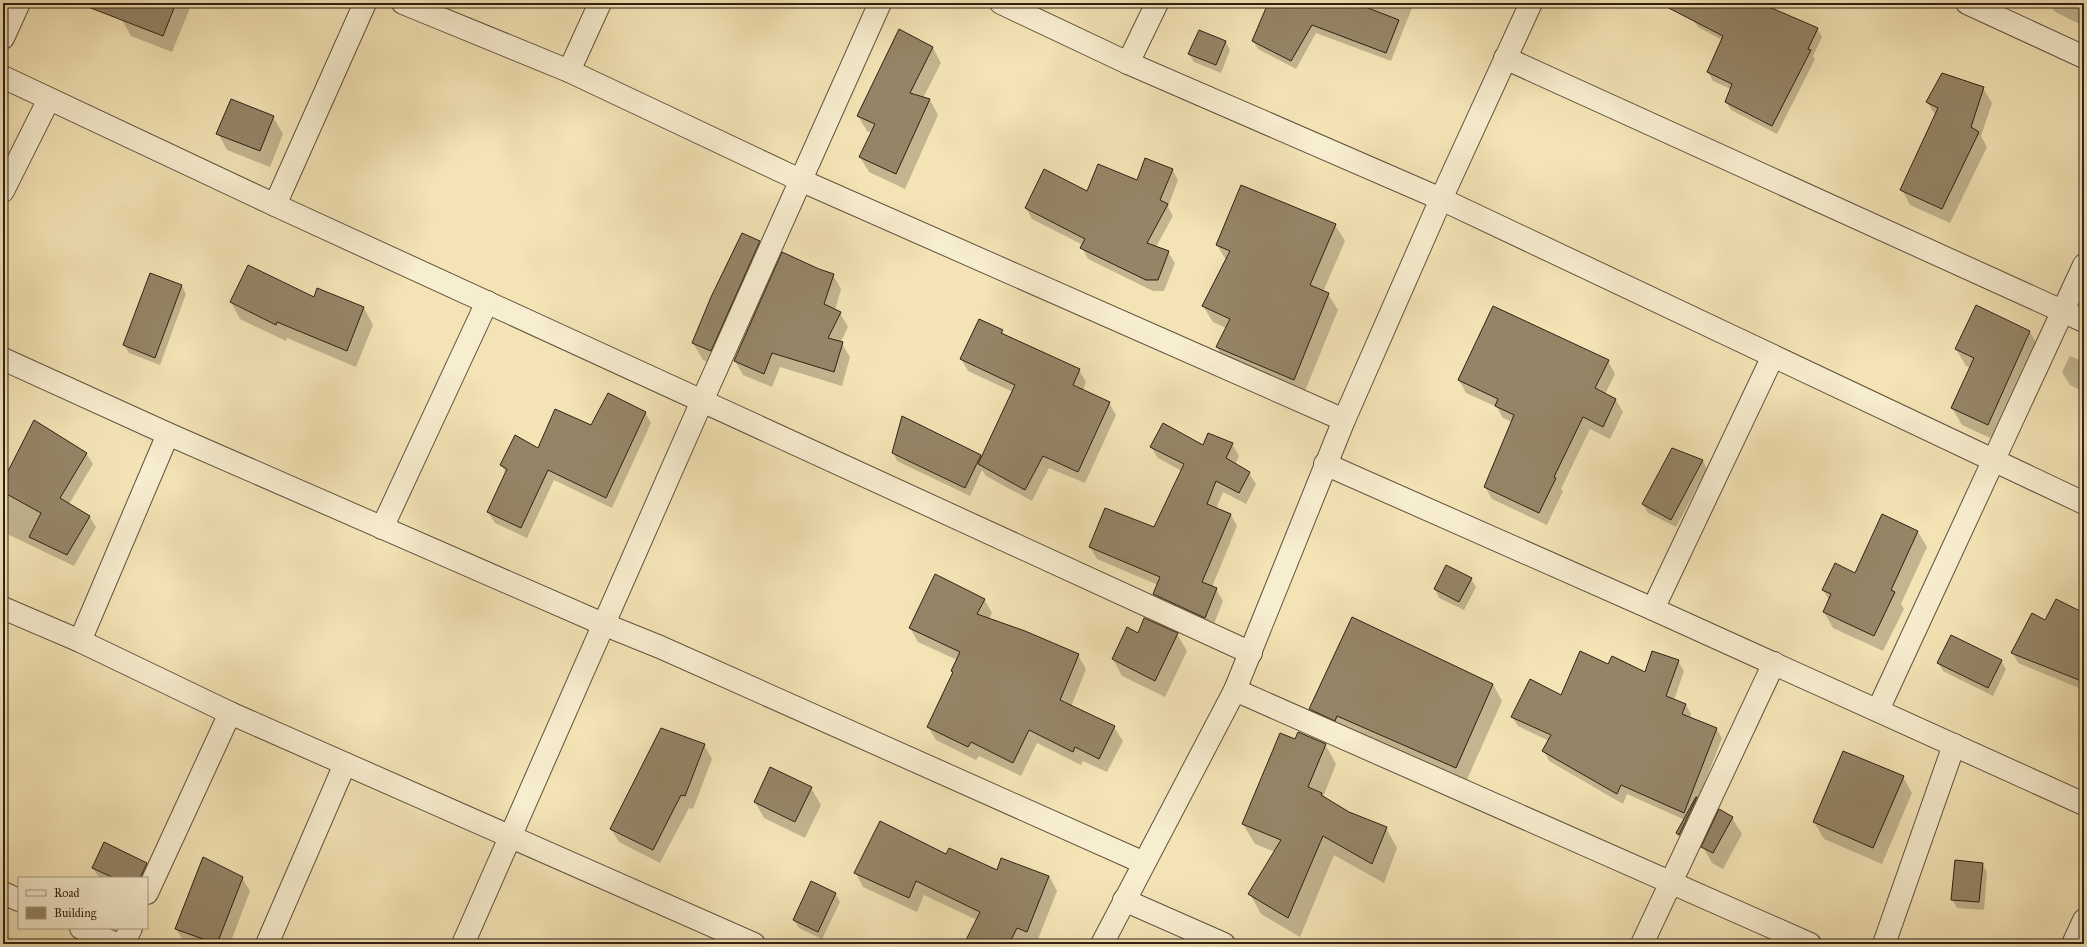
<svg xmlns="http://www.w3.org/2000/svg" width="2087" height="947" font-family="'IM FELL Great Primer',serif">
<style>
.shadow{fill:#0003}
.building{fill:#958567;stroke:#2f2013}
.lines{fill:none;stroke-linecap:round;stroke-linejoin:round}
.minor-casing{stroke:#60513c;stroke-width:24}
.minor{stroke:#f7edcf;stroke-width:22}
</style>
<rect width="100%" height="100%" fill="#f3e3b5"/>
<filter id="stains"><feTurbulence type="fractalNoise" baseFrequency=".005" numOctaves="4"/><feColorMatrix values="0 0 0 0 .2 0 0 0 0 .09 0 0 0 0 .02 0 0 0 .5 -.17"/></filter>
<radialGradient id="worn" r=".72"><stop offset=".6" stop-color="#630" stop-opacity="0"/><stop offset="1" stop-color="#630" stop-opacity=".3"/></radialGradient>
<g class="shadow">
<path d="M 128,3 L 192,3 L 172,52 L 131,36 L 122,20 Z"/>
<path d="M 1269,3 L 1414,3 L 1391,61 L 1316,33 L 1296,69 L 1258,49 L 1253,41 Z"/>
<path d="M 1700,3 L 1775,3 L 1772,9 L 1817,28 L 1822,37 L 1813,56 L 1815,59 L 1777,134 L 1731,110 L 1726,102 L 1731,89 L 1713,81 L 1708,72 L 1722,40 L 1698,27 L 1693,19 Z"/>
<path d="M 2049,3 L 2084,3 L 2084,26 L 2055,12 Z"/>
<path d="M 899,30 L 933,48 L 941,63 L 923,98 L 930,100 L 938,115 L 905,189 L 869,172 L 860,157 L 872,133 L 867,131 L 858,116 Z"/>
<path d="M 1226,42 L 1230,50 L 1221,73 L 1194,62 L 1189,54 Z"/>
<path d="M 1983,88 L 1992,103 L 1981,136 L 1987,147 L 1950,223 L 1910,205 L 1902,190 L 1936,116 L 1927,102 Z"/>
<path d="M 273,117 L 283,134 L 270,167 L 227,150 L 218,133 Z"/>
<path d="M 1172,169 L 1178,180 L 1168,207 L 1173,216 L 1156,247 L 1168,252 L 1175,263 L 1164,291 L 1153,291 L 1088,259 L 1082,248 L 1083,245 L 1032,219 L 1026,208 L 1137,181 Z"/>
<path d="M 1335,225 L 1345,241 L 1323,292 L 1328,294 L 1338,310 L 1303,396 L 1226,363 L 1217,347 L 1226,328 L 1213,322 L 1203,306 L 1226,260 L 1217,245 Z"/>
<path d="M 759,242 L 769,258 L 720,367 L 703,360 L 693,343 Z"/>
<path d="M 819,270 L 833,275 L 841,289 L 835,310 L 840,313 L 848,327 L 841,342 L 850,357 L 842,386 L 780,367 L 772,387 L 743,375 L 735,361 Z"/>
<path d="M 151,274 L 182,286 L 186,294 L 160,365 L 129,353 L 124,345 Z"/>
<path d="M 314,298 L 364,308 L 373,325 L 356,367 L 287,338 L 286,341 L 240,319 L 231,302 Z"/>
<path d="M 1977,306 L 2030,332 L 2039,348 L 1997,441 L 1962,425 L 1952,408 L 1971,368 L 1966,366 L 1956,349 Z"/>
<path d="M 1002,331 L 1005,336 L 1079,370 L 1086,382 L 1083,390 L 1109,403 L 1116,415 L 1085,483 L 1049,468 L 1032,501 L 986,476 L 982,470 L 970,496 L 897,461 L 893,452 L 981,455 L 982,458 L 1013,392 L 968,371 L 961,359 Z"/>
<path d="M 2070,356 L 2084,362 L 2084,392 L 2070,385 L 2062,372 Z"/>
<path d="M 1608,361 L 1615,374 L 1605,394 L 1616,400 L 1623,412 L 1610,439 L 1590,429 L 1561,489 L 1563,491 L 1547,525 L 1492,499 L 1485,487 L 1512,422 L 1503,418 L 1497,407 L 1466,393 L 1459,380 Z"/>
<path d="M 645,412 L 651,423 L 612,508 L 554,480 L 527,538 L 495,523 L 488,512 L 506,473 L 501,465 L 592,427 Z"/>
<path d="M 1232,444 L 1239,456 L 1235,465 L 1249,473 L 1256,484 L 1246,504 L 1223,492 L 1216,509 L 1231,515 L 1237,526 L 1212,587 L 1216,589 L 1223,601 L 1212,629 L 1161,606 L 1155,594 L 1158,585 L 1097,559 L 1090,547 L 1154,529 L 1182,471 L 1158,458 L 1151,447 L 1203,447 Z"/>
<path d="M 1673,449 L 1703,461 L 1707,469 L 1676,527 L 1648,513 L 1643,504 Z"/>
<path d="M 86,453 L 93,464 L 69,504 L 89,516 L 96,527 L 74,566 L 3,532 L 3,470 L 8,473 Z"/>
<path d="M 1918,532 L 1927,547 L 1901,604 L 1904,609 L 1883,651 L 1833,628 L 1824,612 L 1829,600 L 1823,590 L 1855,574 Z"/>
<path d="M 1471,579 L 1476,587 L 1464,610 L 1439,598 L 1435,589 Z"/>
<path d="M 984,599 L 992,613 L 989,619 L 1078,655 L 1086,669 L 1071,707 L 1114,727 L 1123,741 L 1107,772 L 1083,761 L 1081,765 L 1037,743 L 1021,776 L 979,756 L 976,760 L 936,740 L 928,727 L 953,674 L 952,671 L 957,660 L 918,642 L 910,628 Z"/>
<path d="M 2084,615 L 2084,690 L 2018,663 L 2013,653 Z"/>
<path d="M 1127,629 L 1139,634 L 1177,634 L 1187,651 L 1165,697 L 1122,676 L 1113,659 Z"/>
<path d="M 1678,661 L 1684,671 L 1674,700 L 1686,705 L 1691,714 L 1690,718 L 1716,728 L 1722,738 L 1698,800 L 1687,850 L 1677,833 L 1685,820 L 1627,794 L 1623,804 L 1549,761 L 1544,751 L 1549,741 L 1518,726 L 1512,716 L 1562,696 L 1609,665 L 1645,674 Z"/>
<path d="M 2001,661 L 2006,669 L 1993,696 L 1943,671 L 1938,663 Z"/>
<path d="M 1493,684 L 1502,701 L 1465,784 L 1320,725 L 1310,709 Z"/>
<path d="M 1295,741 L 1325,744 L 1336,764 L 1323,797 L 1349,813 L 1386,828 L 1397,848 L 1384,883 L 1334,855 L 1300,937 L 1261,914 L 1250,894 L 1275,852 L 1255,844 L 1243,824 Z"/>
<path d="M 704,745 L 712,759 L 693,809 L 689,808 L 660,863 L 619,842 L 611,829 Z"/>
<path d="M 1903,777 L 1912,793 L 1882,864 L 1824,839 L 1814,822 Z"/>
<path d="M 811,788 L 821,805 L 805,838 L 764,818 L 755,802 Z"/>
<path d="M 1732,818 L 1742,834 L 1723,869 L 1712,863 L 1703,847 Z"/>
<path d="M 947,856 L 997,872 L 1049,876 L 1057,891 L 1036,944 L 1025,942 L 1024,944 L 965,944 L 977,920 L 924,895 L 917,912 L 863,887 L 855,872 Z"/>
<path d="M 146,863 L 151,871 L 147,878 L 102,878 L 98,876 L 93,868 Z"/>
<path d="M 1982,864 L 1987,872 L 1984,910 L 1957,908 L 1952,899 Z"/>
<path d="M 242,878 L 250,891 L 230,944 L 188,944 L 184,942 L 176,929 Z"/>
<path d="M 835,893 L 840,902 L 822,939 L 799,928 L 794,920 Z"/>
</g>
<g class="building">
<path d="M 83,3 L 176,3 L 163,36 L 83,5 Z"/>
<path d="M 1262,3 L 1355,3 L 1399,20 L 1386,53 L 1312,25 L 1291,61 L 1252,41 L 1266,8 L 1261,6 Z"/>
<path d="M 1659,3 L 1760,3 L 1818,28 L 1808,49 L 1811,50 L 1772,126 L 1725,102 L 1732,84 L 1707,72 L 1723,36 Z"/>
<path d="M 899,29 L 933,47 L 910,93 L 930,99 L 896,174 L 859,157 L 875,124 L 857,116 Z"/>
<path d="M 1199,30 L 1226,41 L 1216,65 L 1188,54 Z"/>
<path d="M 1942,73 L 1984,87 L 1971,127 L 1979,132 L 1942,209 L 1900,190 L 1938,108 L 1926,102 Z"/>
<path d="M 231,99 L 274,116 L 260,151 L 216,134 Z"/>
<path d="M 1145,158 L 1173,169 L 1160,200 L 1168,204 L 1147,243 L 1169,251 L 1158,280 L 1146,280 L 1080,248 L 1085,239 L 1025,208 L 1044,169 L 1087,191 L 1098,164 L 1137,180 Z"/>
<path d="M 1241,185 L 1336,224 L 1310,285 L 1329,293 L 1294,380 L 1216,347 L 1230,319 L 1202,306 L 1230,251 L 1216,245 Z"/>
<path d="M 742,233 L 760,241 L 711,351 L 692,343 L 711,297 Z"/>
<path d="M 782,252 L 819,269 L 834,274 L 824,304 L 841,312 L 828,338 L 843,342 L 834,372 L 772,353 L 764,374 L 734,361 Z"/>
<path d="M 248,265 L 314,297 L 317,288 L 364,307 L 347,351 L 277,322 L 276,325 L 230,302 Z"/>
<path d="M 150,273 L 182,285 L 155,358 L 123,345 Z"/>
<path d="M 1976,305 L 2030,331 L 1988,425 L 1951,408 L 1974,358 L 1955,349 Z"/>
<path d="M 1493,306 L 1609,360 L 1595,388 L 1616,399 L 1603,427 L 1583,417 L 1554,477 L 1556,478 L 1539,513 L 1484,487 L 1514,415 L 1495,406 L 1498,399 L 1458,380 Z"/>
<path d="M 979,319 L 1003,330 L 1001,333 L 1080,369 L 1073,385 L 1110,402 L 1078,472 L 1043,456 L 1025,490 L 978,464 L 1015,385 L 960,359 Z"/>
<path d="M 608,393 L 646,412 L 606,498 L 548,470 L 521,528 L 487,512 L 507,469 L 500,465 L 515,435 L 538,448 L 555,409 L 591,425 Z"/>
<path d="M 902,416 L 981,455 L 965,488 L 892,453 Z"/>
<path d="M 34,420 L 87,453 L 60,498 L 90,516 L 67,555 L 29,537 L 41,513 L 3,492 L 3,481 Z"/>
<path d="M 1163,423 L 1203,445 L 1208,433 L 1233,443 L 1226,458 L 1250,472 L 1239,493 L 1216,481 L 1207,504 L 1231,514 L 1202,582 L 1217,588 L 1205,618 L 1153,594 L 1160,577 L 1089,547 L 1105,508 L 1154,527 L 1184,464 L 1150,447 Z"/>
<path d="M 1672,448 L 1703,460 L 1671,520 L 1642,504 Z"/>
<path d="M 1882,514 L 1918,531 L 1891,590 L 1895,592 L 1874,636 L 1823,612 L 1831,594 L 1822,590 L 1835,563 L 1855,573 Z"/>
<path d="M 1446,565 L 1472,578 L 1459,602 L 1434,589 Z"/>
<path d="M 935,574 L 985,599 L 977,614 L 1025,631 L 1079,654 L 1060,700 L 1115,726 L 1099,759 L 1075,747 L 1073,752 L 1029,730 L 1013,763 L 971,742 L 968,747 L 927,727 L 953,672 L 951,671 L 960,652 L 909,628 Z"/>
<path d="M 2056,599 L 2084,613 L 2084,682 L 2011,653 L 2032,613 L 2045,620 Z"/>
<path d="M 1352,617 L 1493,684 L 1456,768 L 1337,716 L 1335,721 L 1309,709 Z"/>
<path d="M 1144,618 L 1178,633 L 1155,681 L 1112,659 L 1127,627 L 1138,633 Z"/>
<path d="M 1951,635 L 2002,660 L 1988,688 L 1937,663 Z"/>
<path d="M 1580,651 L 1608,664 L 1612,656 L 1645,672 L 1652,651 L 1679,660 L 1666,696 L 1686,704 L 1682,714 L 1717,728 L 1684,813 L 1621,785 L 1617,794 L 1542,751 L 1551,735 L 1511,717 L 1530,679 L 1561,695 Z"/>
<path d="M 661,728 L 705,744 L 685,796 L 681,795 L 653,850 L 610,829 Z"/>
<path d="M 1298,732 L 1326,744 L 1308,787 L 1322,793 L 1321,795 L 1349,812 L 1387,827 L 1372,864 L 1323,836 L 1288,918 L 1248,894 L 1281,840 L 1242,824 L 1280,733 L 1295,739 Z"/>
<path d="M 1843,751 L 1904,776 L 1873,848 L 1813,822 Z"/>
<path d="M 770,767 L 812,787 L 795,822 L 754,802 Z"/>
<path d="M 1696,797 L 1697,797 L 1679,835 L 1676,833 Z"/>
<path d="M 1719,809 L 1733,817 L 1713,853 L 1701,847 Z"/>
<path d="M 880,821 L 946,854 L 949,848 L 997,870 L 1001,858 L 1049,876 L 1027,932 L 1017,928 L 1009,944 L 964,944 L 980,912 L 916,881 L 909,898 L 854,873 Z"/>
<path d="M 104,842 L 147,863 L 140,878 L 114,878 L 92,868 Z"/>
<path d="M 203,857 L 243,877 L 217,944 L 175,929 Z"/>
<path d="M 1955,860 L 1983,863 L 1979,902 L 1951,900 Z"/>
<path d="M 811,881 L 836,893 L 818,932 L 793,920 Z"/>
</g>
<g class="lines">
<defs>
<g id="minor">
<path d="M 403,3 L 569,71 L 800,180 L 1344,420"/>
<path d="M 1001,3 L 1128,63 L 1441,199 L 2084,503"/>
<path d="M 1967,3 L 2084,57"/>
<path d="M 3,38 L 19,3"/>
<path d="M 1505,58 L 2084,321"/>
<path d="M 1128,63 L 1157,3"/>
<path d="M 569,71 L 600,3"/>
<path d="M 3,77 L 275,205 L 1251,653"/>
<path d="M 3,191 L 49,99"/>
<path d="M 275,205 L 365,3"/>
<path d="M 3,359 L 168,434 L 603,624 L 660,647 L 1144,863"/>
<path d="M 1325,464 L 1653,609 L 2084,804"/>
<path d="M 382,528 L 487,302"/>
<path d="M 3,608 L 80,641 L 230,713 L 754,944"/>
<path d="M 1653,609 L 1773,356"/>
<path d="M 80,641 L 168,434"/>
<path d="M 1235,690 L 1810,944"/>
<path d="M 1878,710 L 2084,265"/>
<path d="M 3,893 L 19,900"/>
<path d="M 147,893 L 230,713"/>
<path d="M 1124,900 L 1224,944"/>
<path d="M 81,928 L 116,944"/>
<path d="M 123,944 L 131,928"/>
<path d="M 267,944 L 345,764"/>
<path d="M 463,944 L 702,401 L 880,3"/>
<path d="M 1102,944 L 1235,690 L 1344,420 L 1441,199 L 1531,3"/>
<path d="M 1642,944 L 1774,663"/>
<path d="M 1884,944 L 1954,745"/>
<path d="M 2073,944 L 2084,920"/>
</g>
</defs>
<use href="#minor" class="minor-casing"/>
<use href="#minor" class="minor"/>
</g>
<rect width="2087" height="947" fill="none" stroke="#f3e3b5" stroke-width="16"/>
<rect x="4" y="4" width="2079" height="939" fill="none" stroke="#2f2013" stroke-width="2"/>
<rect x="8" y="8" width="2071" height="931" fill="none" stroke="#2f2013"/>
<rect x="18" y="877" width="130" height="52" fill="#f7edcf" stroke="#a79b84"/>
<rect x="26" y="890" width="20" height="6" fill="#f7edcf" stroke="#a79b84"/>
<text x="54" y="897" font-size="12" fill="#2f2013">Road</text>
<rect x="26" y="907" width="20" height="12" fill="#958567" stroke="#a79b84"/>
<text x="54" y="917" font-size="12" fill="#2f2013">Building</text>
<rect width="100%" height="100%" filter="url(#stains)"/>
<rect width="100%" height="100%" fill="url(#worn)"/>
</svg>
